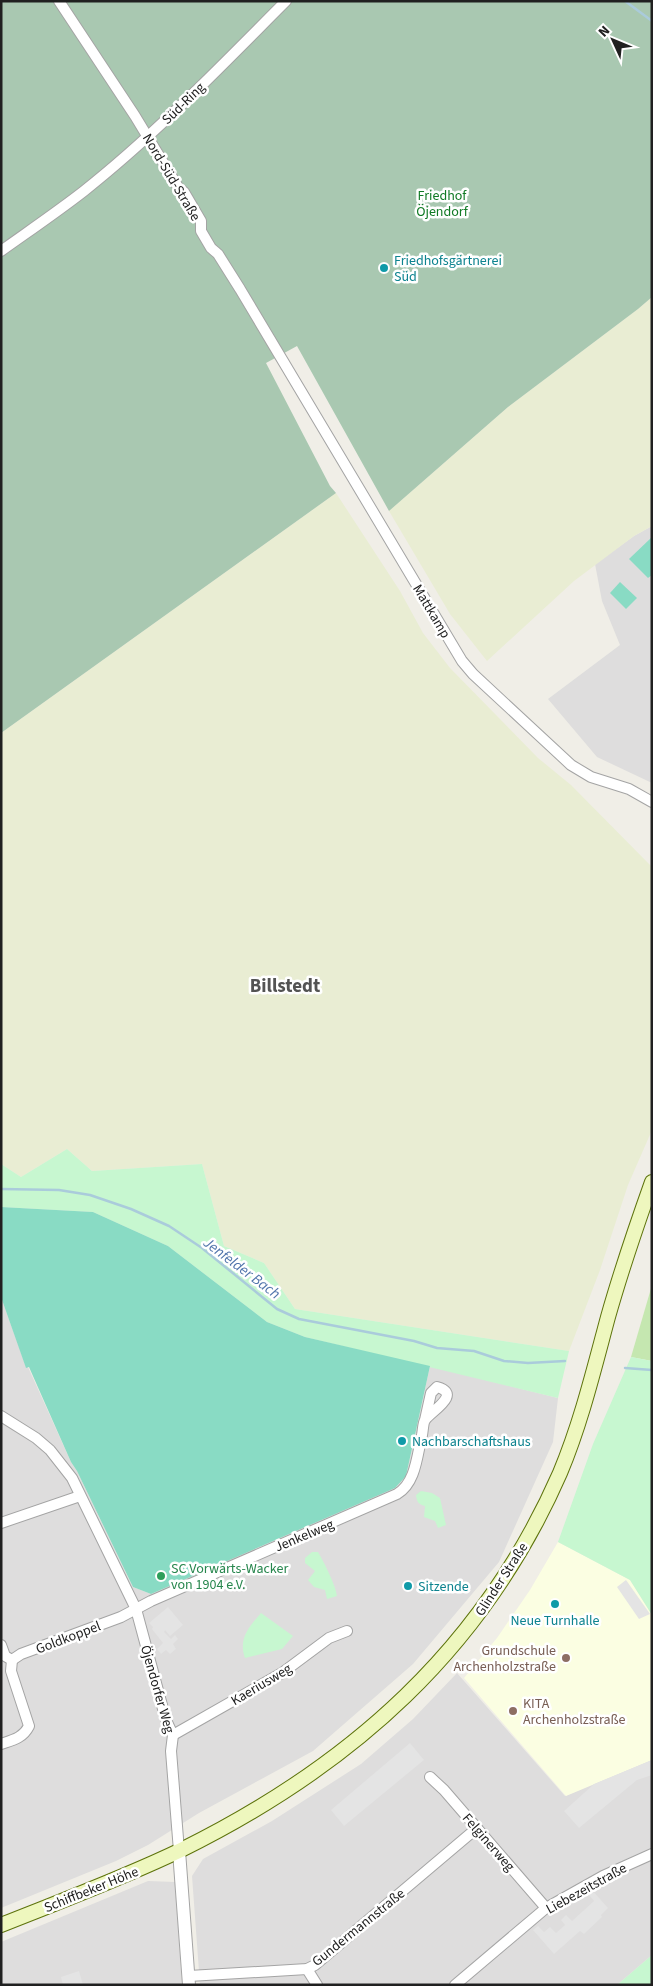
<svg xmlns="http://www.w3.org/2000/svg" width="653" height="1986" font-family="'Source Sans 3',sans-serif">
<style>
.residential{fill:#dedddd}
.education{fill:#fbfee2}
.farmland{fill:#e9edd3}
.grass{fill:#c5e7b0}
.cemetery{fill:#a9c8b1}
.park{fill:#c7f7d0}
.pitch{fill:#89dbc4}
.parking{fill:#e4e4e4}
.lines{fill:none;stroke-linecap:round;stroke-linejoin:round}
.stream{stroke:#aacbdb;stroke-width:2.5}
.minor-casing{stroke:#a4a4a4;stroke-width:12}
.tertiary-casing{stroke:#a4a4a4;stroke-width:14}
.secondary-casing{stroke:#5d730b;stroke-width:16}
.minor{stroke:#fff;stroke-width:10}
.tertiary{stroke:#fff;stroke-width:12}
.secondary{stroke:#eef7be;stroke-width:14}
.culture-dot{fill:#0f9aa8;stroke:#fff;stroke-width:2}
.leisure-dot{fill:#2e9e5b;stroke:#fff;stroke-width:2}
.education-dot{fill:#8d6e63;stroke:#fff;stroke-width:2}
.labels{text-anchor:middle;stroke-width:5;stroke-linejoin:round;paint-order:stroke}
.street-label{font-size:14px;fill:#202020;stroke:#fff}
.park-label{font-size:14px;fill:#117a25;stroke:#fff}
.culture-label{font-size:14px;fill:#0d838f;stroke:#fff;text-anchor:start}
.leisure-label{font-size:14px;fill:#27864d;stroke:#fff;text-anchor:start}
.education-label{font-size:14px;fill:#785e54;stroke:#fff;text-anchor:end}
.water-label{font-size:15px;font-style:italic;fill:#5074ab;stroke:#fff}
.district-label{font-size:19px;font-weight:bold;fill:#535353;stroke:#fff}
</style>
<rect width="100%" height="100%" fill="#f0eee7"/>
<g class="residential">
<path d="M 652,526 L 652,783 L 597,757 L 548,699 L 620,645 L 602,601 L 595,564 L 634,536 Z"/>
<path d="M 1,1297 L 26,1367 L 28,1367 L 71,1462 L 77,1471 L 133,1587 L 151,1594 L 406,1476 L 430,1366 L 558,1398 L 553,1442 L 499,1562 L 413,1664 L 313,1751 L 199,1813 L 148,1845 L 116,1861 L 1,1908 Z"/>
<path d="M 457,1673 L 565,1796 L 652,1759 L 652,1955 L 617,1985 L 200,1985 L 192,1876 L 203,1859 L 272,1821 L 361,1764 L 413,1719 Z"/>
<path d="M 148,1881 L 175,1882 L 182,1985 L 1,1985 L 1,1942 Z"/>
</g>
<path class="education" d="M 558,1542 L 630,1580 L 652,1615 L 652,1760 L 566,1796 L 464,1678 L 497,1638 L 530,1590 Z"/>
<g class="farmland">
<path d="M 652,297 L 652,526 L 634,536 L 574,581 L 487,661 L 450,614 L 389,511 L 508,407 L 638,309 Z"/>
<path d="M 336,493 L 400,591 L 423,633 L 450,668 L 538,758 L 571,785 L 652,867 L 652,1130 L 628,1185 L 600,1270 L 569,1351 L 295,1309 L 264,1263 L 224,1246 L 202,1164 L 92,1171 L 67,1149 L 21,1177 L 1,1164 L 1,733 Z"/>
</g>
<path class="grass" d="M 652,1285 L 652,1361 L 631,1357 Z"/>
<path class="cemetery" d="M 1,1 L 652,1 L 652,297 L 638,309 L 508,407 L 389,511 L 297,346 L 266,363 L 330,486 L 336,493 L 1,733 Z"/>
<g class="park">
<path d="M 67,1149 L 92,1171 L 202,1164 L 224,1246 L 264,1263 L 295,1309 L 569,1351 L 558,1398 L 305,1337 L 267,1322 L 168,1246 L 93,1212 L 1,1207 L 1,1164 L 21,1177 Z"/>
<path d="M 631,1357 L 652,1361 L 652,1615 L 630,1580 L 558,1542 L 593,1444 Z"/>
<path d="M 421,1491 L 432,1493 L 440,1498 L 446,1525 L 438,1528 L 435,1521 L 424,1517 L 425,1506 C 418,1504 417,1502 416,1495 Z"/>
<path d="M 312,1552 L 318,1552 C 324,1562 336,1586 337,1596 L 327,1599 L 325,1590 L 314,1587 L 308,1580 L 315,1571 L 305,1563 L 305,1558 Z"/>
<path d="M 261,1613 L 293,1636 L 282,1649 L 245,1658 C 238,1639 249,1627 261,1613 Z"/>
<path d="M 652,1955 L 652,1985 L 617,1985 Z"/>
</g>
<g class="pitch">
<path d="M 652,537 L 652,575 L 648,578 L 629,559 Z"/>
<path d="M 620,582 L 637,598 L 626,609 L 610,593 Z"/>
<path d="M 1,1207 L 93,1212 L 168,1246 L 267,1322 L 305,1337 L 430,1366 L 406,1476 L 395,1488 L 151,1594 L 133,1587 L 77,1471 L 71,1462 L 29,1367 L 26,1368 L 1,1297 Z"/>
</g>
<g class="parking">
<path d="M 626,1580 L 650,1614 L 639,1619 L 617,1587 Z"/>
<path d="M 168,1607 L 183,1625 L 170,1636 L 165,1630 L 164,1632 L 171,1639 L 175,1635 L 178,1639 L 173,1644 L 176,1649 L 170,1654 L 166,1650 L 161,1654 L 157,1649 L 163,1643 L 152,1629 L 153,1627 L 149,1623 Z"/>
<path d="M 410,1743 L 424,1760 L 344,1826 L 331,1810 Z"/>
<path d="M 652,1760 L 652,1775 L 637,1780 L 579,1828 L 564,1811 L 594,1784 Z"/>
<path d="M 592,1890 L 608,1908 L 601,1915 L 602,1917 L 584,1934 L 580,1931 L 554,1954 L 533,1930 L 538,1926 L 544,1932 L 550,1927 L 556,1933 L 565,1925 L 561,1920 L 566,1915 L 572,1921 L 594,1901 L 588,1894 Z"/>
<path d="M 79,1971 L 83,1985 L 63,1985 L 61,1977 Z"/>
</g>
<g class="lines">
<g class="stream">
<path d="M 625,1 L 652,21"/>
<path d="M 1,1189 L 59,1190 L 90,1195 L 131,1209 L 169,1226 L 202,1248 L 277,1309 L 299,1319 L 414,1341 L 437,1348 L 474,1351 L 504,1361 L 528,1363 L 565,1361"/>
<path d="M 625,1368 L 652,1370"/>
</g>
<defs>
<g id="minor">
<path d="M 59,1 L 135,116 L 178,187 L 184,192 L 201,221 L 201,231 L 211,248 L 218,254 L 240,289 L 462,661 L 473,674 L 571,765 L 591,777 L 629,789 L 652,802"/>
<path d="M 1,251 C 29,231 57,212 84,191 C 156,134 221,66 286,1"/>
<path d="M 1,1416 L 36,1438 L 50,1450 L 72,1478 L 136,1609 L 166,1720 L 173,1735 L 171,1751 L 179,1851"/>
<path d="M 1,1523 L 80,1496"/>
<path d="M 1,1645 L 5,1656 L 12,1660"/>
<path d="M 12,1660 L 21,1654 L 121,1617 L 151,1601 L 397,1494 C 416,1483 417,1455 422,1435 C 423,1430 423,1423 425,1420 C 430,1412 463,1394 437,1387 L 431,1393 L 425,1420"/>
<path d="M 173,1735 L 282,1673 L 329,1638 L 347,1631"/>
<path d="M 1,1744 C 13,1740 23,1738 29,1726 L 11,1671 L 12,1660"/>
<path d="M 430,1777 L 444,1790 L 546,1908"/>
<path d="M 307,1969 L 317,1985"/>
<path d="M 189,1976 L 307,1969 L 315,1965 L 477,1828"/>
<path d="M 455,1985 L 546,1908 L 603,1876 L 652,1854"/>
</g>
<path id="tertiary" d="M 179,1851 L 189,1985"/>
<path id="secondary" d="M 1,1925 C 61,1901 123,1878 181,1850 C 351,1766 483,1649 560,1473 C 581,1423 594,1369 608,1317 C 621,1271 636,1227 652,1182"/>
</defs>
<use href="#minor" class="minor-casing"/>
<use href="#tertiary" class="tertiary-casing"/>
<use href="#secondary" class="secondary-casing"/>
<use href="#minor" class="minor"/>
<use href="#tertiary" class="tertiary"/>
<use href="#secondary" class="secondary"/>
</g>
<g class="culture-dot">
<circle cx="384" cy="268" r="5"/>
<circle cx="402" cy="1441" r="5"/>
<circle cx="408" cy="1586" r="5"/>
<circle cx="555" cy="1604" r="5"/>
</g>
<circle class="leisure-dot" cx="161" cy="1576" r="5"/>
<g class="education-dot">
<circle cx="566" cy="1658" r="5"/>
<circle cx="513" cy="1711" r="5"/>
</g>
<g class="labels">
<g class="street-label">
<text transform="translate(183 103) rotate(-44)" y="5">Süd-Ring</text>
<text transform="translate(172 177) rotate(59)" y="5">Nord-Süd-Straße</text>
<text transform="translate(432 611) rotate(59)" y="5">Mattkamp</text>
<text transform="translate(304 1535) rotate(-23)" y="5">Jenkelweg</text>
<text transform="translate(501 1579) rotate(-57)" y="5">Glinder Straße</text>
<text transform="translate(68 1637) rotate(-21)" y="5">Goldkoppel</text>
<text transform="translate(261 1684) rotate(-31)" y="5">Kaeriusweg</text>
<text transform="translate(158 1689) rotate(74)" y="5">Öjendorfer Weg</text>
<text transform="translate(489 1842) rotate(49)" y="5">Felginerweg</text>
<text transform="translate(586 1888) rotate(-29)" y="5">Liebezeitstraße</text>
<text transform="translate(91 1889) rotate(-22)" y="5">Schiffbeker Höhe</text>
<text transform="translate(358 1927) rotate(-39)" y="5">Gundermannstraße</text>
</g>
<g class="park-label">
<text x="442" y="200">Friedhof<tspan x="442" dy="16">Öjendorf</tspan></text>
</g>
<g class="culture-label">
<text x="394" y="265">Friedhofsgärtnerei<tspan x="394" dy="16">Süd</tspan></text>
<text x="412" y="1446">Nachbarschaftshaus</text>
<text x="418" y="1591">Sitzende</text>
<text x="555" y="1625" text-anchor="middle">Neue Turnhalle</text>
</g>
<g class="leisure-label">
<text x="171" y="1573">SC Vorwärts-Wacker<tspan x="171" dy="16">von 1904 e.V.</tspan></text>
</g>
<g class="education-label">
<text x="556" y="1655">Grundschule<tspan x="556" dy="16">Archenholzstraße</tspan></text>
<text x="523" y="1708" text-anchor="start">KITA<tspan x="523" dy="16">Archenholzstraße</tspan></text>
</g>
<g class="water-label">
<text transform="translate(242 1268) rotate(37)" y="5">Jenfelder Bach</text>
</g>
<g class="district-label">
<text x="285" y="992">Billstedt</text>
</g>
</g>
<rect width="653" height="1986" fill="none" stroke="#202020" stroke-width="5"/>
<g transform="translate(613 40) rotate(314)" stroke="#ffffff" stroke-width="4" paint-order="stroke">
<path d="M0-4L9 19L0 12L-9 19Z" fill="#202020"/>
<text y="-8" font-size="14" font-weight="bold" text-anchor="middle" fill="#202020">N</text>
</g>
</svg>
